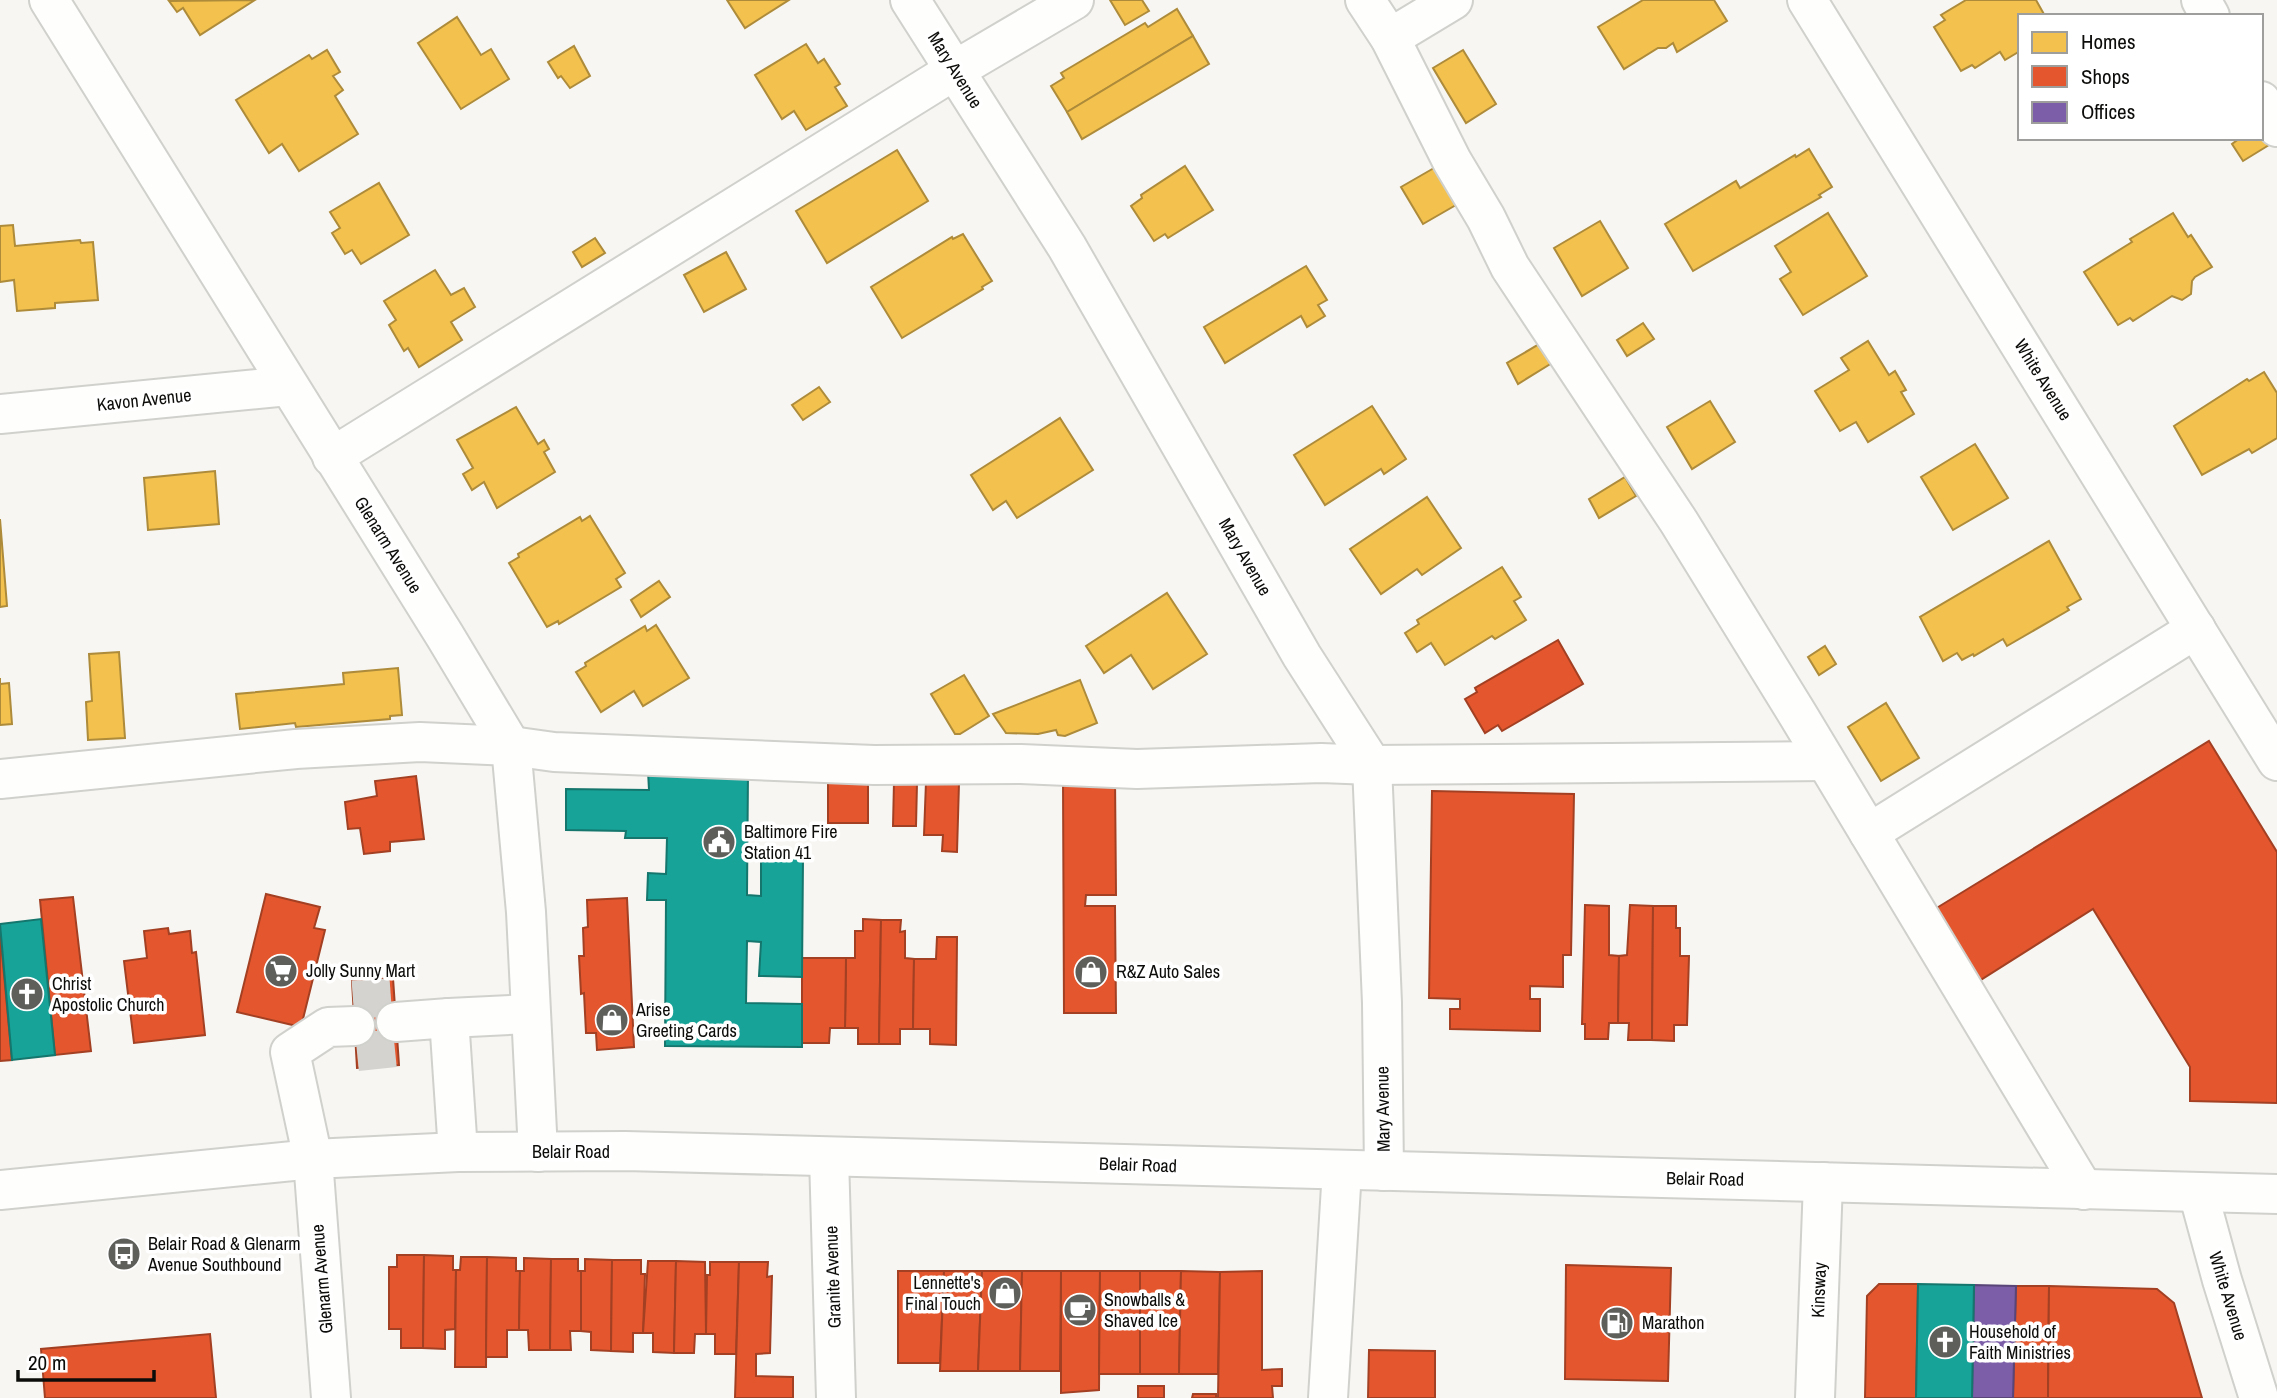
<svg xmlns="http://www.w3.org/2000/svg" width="2277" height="1398" font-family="'Archivo Narrow',sans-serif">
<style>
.homes{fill:#f2c14e;stroke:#ad8b3a;stroke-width:2}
.shops{fill:#e4572e;stroke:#a34023;stroke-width:2}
.offices{fill:#7b5ea7;stroke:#5a4578;stroke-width:2}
.public{fill:#17a398;stroke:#14766d;stroke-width:2}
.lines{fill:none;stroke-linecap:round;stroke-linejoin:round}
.minor-tunnel{stroke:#d4d3cf;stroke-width:38;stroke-dasharray:38 19;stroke-linecap:butt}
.minor-casing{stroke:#d0d0cd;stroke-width:42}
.major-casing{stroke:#d0d0cd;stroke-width:42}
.minor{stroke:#fefefd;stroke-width:38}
.major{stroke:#fefefd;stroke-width:38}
.labels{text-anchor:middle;stroke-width:7;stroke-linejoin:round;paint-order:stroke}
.street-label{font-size:18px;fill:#0c0c0a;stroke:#fff}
.poi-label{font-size:18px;fill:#0c0c0a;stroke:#fff;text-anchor:start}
</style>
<rect width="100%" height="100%" fill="#f7f6f2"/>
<g class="homes">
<path d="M 255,0 L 200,35 L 183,8 L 177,12 L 169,1 Z"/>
<path d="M 727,0 L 789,0 L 745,28 Z"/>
<path d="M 1110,0 L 1142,0 L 1149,11 L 1125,25 Z"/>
<path d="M 1643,0 L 1714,0 L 1727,21 L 1677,52 L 1673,43 L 1666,48 L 1658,48 L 1624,69 L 1598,27 Z"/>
<path d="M 1966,0 L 2036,0 L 2045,16 L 2020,16 L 2020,51 L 2005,60 L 2000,52 L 1975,68 L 1972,65 L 1961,71 L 1934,27 L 1945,20 L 1941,15 Z"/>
<path d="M 1177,9 L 1193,36 L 1067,112 L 1051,86 L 1064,78 L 1061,73 L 1145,23 L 1148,27 Z"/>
<path d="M 457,17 L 481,55 L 491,49 L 509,79 L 461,109 L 418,43 Z"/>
<path d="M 1193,36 L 1209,64 L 1082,139 L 1067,112 Z"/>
<path d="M 806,44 L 818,63 L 824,59 L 840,84 L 835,87 L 847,106 L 806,130 L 794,111 L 782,119 L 755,75 Z"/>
<path d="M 574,46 L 590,76 L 570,88 L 561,76 L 558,78 L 548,62 Z"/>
<path d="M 327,50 L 340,72 L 333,76 L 343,90 L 335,96 L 358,134 L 299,171 L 282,144 L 269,153 L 236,100 L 309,55 L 312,59 Z"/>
<path d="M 1463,50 L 1496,104 L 1466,123 L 1433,68 Z"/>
<path d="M 2261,132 L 2269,145 L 2243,161 L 2232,144 L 2240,138 L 2261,138 Z"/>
<path d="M 1809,149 L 1832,187 L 1819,195 L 1821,197 L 1693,271 L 1665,224 L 1736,181 L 1740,188 L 1795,155 L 1796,157 Z"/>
<path d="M 897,150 L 928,201 L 827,263 L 796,211 Z"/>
<path d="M 1185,166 L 1213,210 L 1168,238 L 1165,234 L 1154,241 L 1131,206 L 1142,198 L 1141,195 Z"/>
<path d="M 1434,168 L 1456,205 L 1423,224 L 1401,187 Z"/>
<path d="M 379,183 L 409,235 L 361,264 L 352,250 L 345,254 L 332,233 L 340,228 L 330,212 Z"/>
<path d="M 1828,213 L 1867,276 L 1803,315 L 1780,279 L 1791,272 L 1775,246 Z"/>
<path d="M 2173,213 L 2188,237 L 2191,235 L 2212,267 L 2195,277 L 2192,281 L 2191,294 L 2182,300 L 2172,296 L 2133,321 L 2130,318 L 2118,325 L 2084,272 L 2132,242 L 2130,239 Z"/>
<path d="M 1600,221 L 1628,268 L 1582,296 L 1554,248 Z"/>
<path d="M 13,225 L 15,246 L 80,240 L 81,243 L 93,242 L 98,300 L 55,303 L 55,308 L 17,311 L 14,280 L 0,282 L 0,226 Z"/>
<path d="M 963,234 L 992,281 L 982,287 L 983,289 L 902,338 L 871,287 L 952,237 L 953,239 Z"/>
<path d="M 595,238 L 605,253 L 582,267 L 573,252 Z"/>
<path d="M 726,252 L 746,289 L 704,312 L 684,275 Z"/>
<path d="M 1306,266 L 1327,300 L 1318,305 L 1325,316 L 1307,327 L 1301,316 L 1225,363 L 1204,327 Z"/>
<path d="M 435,270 L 451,295 L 464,288 L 475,307 L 451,322 L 462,340 L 419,367 L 408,348 L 404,351 L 389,325 L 396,320 L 384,301 Z"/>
<path d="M 1643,323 L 1654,339 L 1627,356 L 1617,340 Z"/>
<path d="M 1868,341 L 1889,375 L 1895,371 L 1906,390 L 1901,392 L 1914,414 L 1868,442 L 1856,422 L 1840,431 L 1815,391 L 1849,370 L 1841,358 Z"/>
<path d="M 1541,343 L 1552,363 L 1518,384 L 1507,363 Z"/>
<path d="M 2264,372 L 2277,393 L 2277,438 L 2252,453 L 2249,449 L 2202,475 L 2174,426 L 2247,379 L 2249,381 Z"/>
<path d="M 819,387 L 830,402 L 803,420 L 792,405 Z"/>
<path d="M 1710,401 L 1735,442 L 1692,469 L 1667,427 Z"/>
<path d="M 1372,406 L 1406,459 L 1384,474 L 1381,469 L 1325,505 L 1294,455 Z"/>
<path d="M 516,407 L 538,444 L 544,440 L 549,449 L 544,452 L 555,472 L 497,508 L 484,482 L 472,490 L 463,474 L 473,468 L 457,440 Z"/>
<path d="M 1060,418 L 1093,470 L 1017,518 L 1006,501 L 993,510 L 971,475 Z"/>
<path d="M 1975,444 L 2008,498 L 1953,530 L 1921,477 Z"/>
<path d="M 215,471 L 219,524 L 148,530 L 144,478 Z"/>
<path d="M 1625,477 L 1636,496 L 1599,518 L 1589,499 Z"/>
<path d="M 1427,497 L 1461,548 L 1422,575 L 1417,569 L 1381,594 L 1350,549 Z"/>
<path d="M 590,516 L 625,573 L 616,579 L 621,587 L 559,624 L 558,621 L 547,627 L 509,563 L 519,557 L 518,554 L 580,517 L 582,521 Z"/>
<path d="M 0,519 L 7,606 L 0,607 Z"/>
<path d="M 2049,541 L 2081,599 L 2067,607 L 2069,610 L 2007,646 L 2003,639 L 1974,656 L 1973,654 L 1962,660 L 1957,653 L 1943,661 L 1920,617 Z"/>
<path d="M 1502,567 L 1521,597 L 1514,601 L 1526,620 L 1495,639 L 1492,636 L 1445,665 L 1431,643 L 1417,652 L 1405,633 L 1419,624 L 1417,620 Z"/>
<path d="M 659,581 L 670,597 L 641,617 L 631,600 Z"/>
<path d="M 1167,593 L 1207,654 L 1153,689 L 1131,655 L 1104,673 L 1086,646 Z"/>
<path d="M 656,625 L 689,678 L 643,706 L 634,691 L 601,712 L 576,672 L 586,666 L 585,663 L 645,626 L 647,631 Z"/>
<path d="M 1825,646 L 1836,664 L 1819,675 L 1808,657 Z"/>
<path d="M 119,652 L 125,738 L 88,740 L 86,702 L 92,701 L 89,654 Z"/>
<path d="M 398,668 L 402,715 L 390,716 L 390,719 L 296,727 L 295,723 L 240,729 L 236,694 L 344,684 L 343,673 Z"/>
<path d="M 964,675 L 989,716 L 960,734 L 955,734 L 931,694 Z"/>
<path d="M 0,678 L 0,684 L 9,683 L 12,724 L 0,725 Z"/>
<path d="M 1080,680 L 1097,723 L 1065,736 L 1058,735 L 1056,730 L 1038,734 L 1006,733 L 993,714 Z"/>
<path d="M 1886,703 L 1919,758 L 1881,781 L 1848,727 Z"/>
</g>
<g class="shops">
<path d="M 1558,640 L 1583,684 L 1502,731 L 1498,725 L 1485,733 L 1465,699 L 1477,692 L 1475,688 Z"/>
<path d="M 2209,741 L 2277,852 L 2277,1103 L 2190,1101 L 2190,1067 L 2093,909 L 1979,981 L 1935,909 Z"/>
<path d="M 416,776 L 424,839 L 390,842 L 390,851 L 364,854 L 360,828 L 348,829 L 345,802 L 377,796 L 375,781 Z"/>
<path d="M 1115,777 L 1116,895 L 1086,895 L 1085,906 L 1115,906 L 1116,1013 L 1064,1013 L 1063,778 Z"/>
<path d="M 894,782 L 917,783 L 916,826 L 893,826 Z"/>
<path d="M 926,782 L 959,783 L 957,852 L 942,851 L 943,835 L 924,835 Z"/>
<rect x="828" y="783" width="40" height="40"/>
<path d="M 1432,791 L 1574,794 L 1571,955 L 1563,955 L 1563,987 L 1530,986 L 1530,999 L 1540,999 L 1540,1031 L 1450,1029 L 1450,1009 L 1460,1009 L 1460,999 L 1429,998 Z"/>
<path d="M 266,894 L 320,907 L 314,928 L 325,930 L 301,1027 L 237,1012 Z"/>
<path d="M 73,897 L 91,1051 L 55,1055 L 40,900 Z"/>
<path d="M 627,898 L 634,1047 L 597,1050 L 596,1033 L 586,1033 L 584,993 L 581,994 L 579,956 L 584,956 L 583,928 L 588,927 L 587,900 Z"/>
<path d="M 1585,905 L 1609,906 L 1609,955 L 1619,956 L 1618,1023 L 1609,1023 L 1608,1039 L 1585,1039 L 1585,1024 L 1582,1024 Z"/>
<path d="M 1630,905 L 1653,906 L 1652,1040 L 1628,1040 L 1629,1023 L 1618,1023 L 1619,956 L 1627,955 Z"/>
<path d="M 1653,906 L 1676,906 L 1676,928 L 1680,928 L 1680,956 L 1689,956 L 1687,1025 L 1674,1025 L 1674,1041 L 1652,1040 Z"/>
<path d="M 863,919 L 881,920 L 879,1044 L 858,1044 L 858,1028 L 845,1028 L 846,958 L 855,958 L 855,931 L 863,931 Z"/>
<path d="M 881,920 L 901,920 L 900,932 L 905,931 L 905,958 L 914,959 L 913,1029 L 900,1029 L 900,1044 L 879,1044 Z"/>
<path d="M 168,928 L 169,934 L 190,931 L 192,953 L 196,952 L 205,1035 L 134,1043 L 124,961 L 147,958 L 144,931 Z"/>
<path d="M 0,932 L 12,1060 L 0,1061 Z"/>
<path d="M 937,937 L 957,937 L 956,1045 L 930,1044 L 930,1029 L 913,1029 L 914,959 L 936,959 Z"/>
<path d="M 802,958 L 846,958 L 845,1028 L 830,1028 L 829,1043 L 802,1043 Z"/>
<path d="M 393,978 L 399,1065 L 357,1068 L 352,981 Z"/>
<path d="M 397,1255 L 424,1255 L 423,1348 L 401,1348 L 401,1329 L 389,1329 L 389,1267 L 397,1267 Z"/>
<path d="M 424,1255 L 453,1256 L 453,1270 L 456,1270 L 455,1329 L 445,1330 L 445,1349 L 423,1348 Z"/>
<path d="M 461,1257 L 487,1257 L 486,1367 L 455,1367 L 456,1270 L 460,1270 Z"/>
<path d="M 487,1257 L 516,1258 L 516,1271 L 520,1271 L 519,1330 L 507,1330 L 507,1357 L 486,1357 Z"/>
<path d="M 524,1258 L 551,1259 L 550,1350 L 529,1350 L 528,1330 L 519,1330 L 520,1271 L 524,1271 Z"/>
<path d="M 551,1259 L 578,1259 L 578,1271 L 581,1271 L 581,1331 L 570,1331 L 571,1350 L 550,1350 Z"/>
<path d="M 585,1259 L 612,1260 L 611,1351 L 591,1350 L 591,1332 L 581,1331 L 581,1271 L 585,1271 Z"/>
<path d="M 612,1260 L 641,1260 L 641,1274 L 645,1274 L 643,1333 L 633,1333 L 633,1352 L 611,1351 Z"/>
<path d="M 648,1261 L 676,1261 L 674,1353 L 653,1352 L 653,1333 L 643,1333 Z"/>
<path d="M 676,1261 L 705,1262 L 706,1334 L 695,1334 L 694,1353 L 674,1353 Z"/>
<path d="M 710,1262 L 739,1262 L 736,1354 L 715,1354 L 715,1334 L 706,1334 L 707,1275 L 710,1275 Z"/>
<path d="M 739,1262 L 768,1262 L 767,1277 L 772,1276 L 770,1353 L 756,1354 L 756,1376 L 793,1377 L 793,1398 L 735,1398 Z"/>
<path d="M 1566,1265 L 1671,1268 L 1668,1381 L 1565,1379 Z"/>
<path d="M 898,1271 L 944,1271 L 940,1363 L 898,1363 Z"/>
<path d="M 944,1271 L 982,1271 L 978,1371 L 940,1371 Z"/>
<path d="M 982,1271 L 1022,1271 L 1020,1371 L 978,1371 Z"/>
<path d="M 1022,1271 L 1061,1271 L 1060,1371 L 1020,1371 Z"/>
<path d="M 1061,1271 L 1100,1271 L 1099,1390 L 1061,1393 Z"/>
<path d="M 1100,1271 L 1140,1271 L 1140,1374 L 1099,1374 Z"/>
<path d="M 1140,1271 L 1181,1271 L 1179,1374 L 1140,1374 Z"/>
<path d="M 1181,1271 L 1220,1272 L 1218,1374 L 1179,1374 Z"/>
<path d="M 1262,1271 L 1262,1370 L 1282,1369 L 1282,1386 L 1272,1386 L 1273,1398 L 1218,1398 L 1220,1272 Z"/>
<path d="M 1879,1284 L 1918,1284 L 1916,1398 L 1865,1398 L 1867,1296 Z"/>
<path d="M 2016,1286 L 2049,1286 L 2048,1398 L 2013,1398 Z"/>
<path d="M 2049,1286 L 2157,1289 L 2174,1303 L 2202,1398 L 2048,1398 Z"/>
<path d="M 210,1334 L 216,1398 L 45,1398 L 41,1349 Z"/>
<path d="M 1369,1350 L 1435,1351 L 1435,1398 L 1368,1398 Z"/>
<rect x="1138" y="1386" width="26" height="12"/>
<path d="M 1193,1394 L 1216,1394 L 1216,1398 L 1192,1398 Z"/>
</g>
<path class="offices" d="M 1974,1285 L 2016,1286 L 2013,1398 L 1972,1398 Z"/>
<g class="public">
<path d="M 648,771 L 748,771 L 747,895 L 761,896 L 761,857 L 803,858 L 802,977 L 759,976 L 761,942 L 747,941 L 746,1003 L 802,1004 L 802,1047 L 665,1046 L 666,900 L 647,900 L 648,873 L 666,874 L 667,838 L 625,838 L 626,831 L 566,830 L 566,789 L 649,790 Z"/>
<path d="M 41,919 L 55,1055 L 12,1060 L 0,924 Z"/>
<path d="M 1918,1284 L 1974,1285 L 1972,1398 L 1916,1398 Z"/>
</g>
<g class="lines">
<g class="minor-tunnel">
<path d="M 353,1000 L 394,997"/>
<path d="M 357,1052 L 397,1048"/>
</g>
<defs>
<g id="minor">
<path d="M 49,0 L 445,636 L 511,746 L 526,912 L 538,1152"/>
<path d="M 910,0 L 1067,247 L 1302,656 L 1372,765 L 1382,1003 L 1384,1171"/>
<path d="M 1365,0 L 1390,38 L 1452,161 L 1486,218 L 1510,267 L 1679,522 L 1798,715 L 2084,1190"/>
<path d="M 1807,0 L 2277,761"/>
<path d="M 2201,0 L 2210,16"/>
<path d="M 1390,38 L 1453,0"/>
<path d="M 2261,101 L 2277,127"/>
<path d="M 0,414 L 288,386"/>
<path d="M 332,457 L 955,70 L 1074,0"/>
<path d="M 0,779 L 296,749 L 420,742 L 511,746 L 554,752 L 874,765 L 1021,764 L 1137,769 L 1321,763 L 1372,765 L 1825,761"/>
<path d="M 1869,833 L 2196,629"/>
<path d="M 449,1018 L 529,1014"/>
<path d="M 396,1022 L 449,1018 L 458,1152"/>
<path d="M 829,1157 L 836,1398"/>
<path d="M 2198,1192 L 2222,1280 L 2259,1398"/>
<path d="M 331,1398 L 313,1159 L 290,1052 L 328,1027 L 355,1026"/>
<path d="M 1328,1398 L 1342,1170"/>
<path d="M 1815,1398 L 1823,1182"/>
</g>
<path id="major" d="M 0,1190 L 313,1159 L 458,1152 L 625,1151 L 2277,1194"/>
</defs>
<use href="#minor" class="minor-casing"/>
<use href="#major" class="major-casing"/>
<use href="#minor" class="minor"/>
<use href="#major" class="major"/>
</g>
<defs>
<symbol id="civic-disc" viewBox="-11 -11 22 22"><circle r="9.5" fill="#5e5e5b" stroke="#fff"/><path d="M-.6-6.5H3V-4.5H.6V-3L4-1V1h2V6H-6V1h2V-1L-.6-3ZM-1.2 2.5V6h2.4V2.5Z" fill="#fff"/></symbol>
<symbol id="supermarket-disc" viewBox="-11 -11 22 22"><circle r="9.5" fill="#5e5e5b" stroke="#fff"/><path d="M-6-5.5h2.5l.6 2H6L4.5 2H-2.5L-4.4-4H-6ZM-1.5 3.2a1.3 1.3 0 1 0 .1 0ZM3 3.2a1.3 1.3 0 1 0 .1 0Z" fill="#fff"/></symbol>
<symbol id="shop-disc" viewBox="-11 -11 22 22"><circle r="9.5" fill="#5e5e5b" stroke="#fff"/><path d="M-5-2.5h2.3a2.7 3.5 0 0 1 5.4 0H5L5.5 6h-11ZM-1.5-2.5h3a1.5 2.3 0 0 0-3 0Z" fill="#fff"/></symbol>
<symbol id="church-disc" viewBox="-11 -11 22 22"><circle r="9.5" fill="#5e5e5b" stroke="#fff"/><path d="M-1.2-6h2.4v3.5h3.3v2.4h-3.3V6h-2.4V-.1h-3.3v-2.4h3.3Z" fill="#fff"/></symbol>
<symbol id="bus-disc" viewBox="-11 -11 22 22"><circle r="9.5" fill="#5e5e5b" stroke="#fff"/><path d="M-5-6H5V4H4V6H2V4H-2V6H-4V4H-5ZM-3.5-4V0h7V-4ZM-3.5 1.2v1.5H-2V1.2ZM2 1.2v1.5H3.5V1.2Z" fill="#fff"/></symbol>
<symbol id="cafe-disc" viewBox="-11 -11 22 22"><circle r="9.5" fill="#5e5e5b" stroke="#fff"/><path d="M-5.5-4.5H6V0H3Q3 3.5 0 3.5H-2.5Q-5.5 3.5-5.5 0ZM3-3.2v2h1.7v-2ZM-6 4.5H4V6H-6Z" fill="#fff"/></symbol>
<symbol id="fuel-disc" viewBox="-11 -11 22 22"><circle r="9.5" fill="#5e5e5b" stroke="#fff"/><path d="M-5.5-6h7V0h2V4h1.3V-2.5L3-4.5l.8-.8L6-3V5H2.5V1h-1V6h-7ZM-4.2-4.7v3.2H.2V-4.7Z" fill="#fff"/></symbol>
</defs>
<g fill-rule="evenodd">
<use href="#civic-disc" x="700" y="823" width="38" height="38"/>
<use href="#supermarket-disc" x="262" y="952" width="38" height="38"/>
<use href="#shop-disc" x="1072" y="953" width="38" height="38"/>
<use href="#church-disc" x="8" y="975" width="38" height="38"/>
<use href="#shop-disc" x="593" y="1001" width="38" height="38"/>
<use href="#bus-disc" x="105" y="1235" width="38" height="38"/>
<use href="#shop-disc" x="986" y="1274" width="38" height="38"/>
<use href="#cafe-disc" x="1061" y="1291" width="38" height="38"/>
<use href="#fuel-disc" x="1598" y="1304" width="38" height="38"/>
<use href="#church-disc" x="1926" y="1323" width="38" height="38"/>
</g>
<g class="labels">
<g class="street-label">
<text transform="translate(955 70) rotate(58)" y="6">Mary Avenue</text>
<text transform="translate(2043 380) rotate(58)" y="6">White Avenue</text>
<text transform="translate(144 400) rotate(-6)" y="6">Kavon Avenue</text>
<text transform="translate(388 545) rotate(58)" y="6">Glenarm Avenue</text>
<text transform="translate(1245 557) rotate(60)" y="6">Mary Avenue</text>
<text transform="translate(1383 1109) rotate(-91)" y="6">Mary Avenue</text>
<text x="571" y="1158">Belair Road</text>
<text transform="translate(1138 1165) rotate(2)" y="6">Belair Road</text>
<text transform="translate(1705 1179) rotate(1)" y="6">Belair Road</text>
<text transform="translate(833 1277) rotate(-92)" y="6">Granite Avenue</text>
<text transform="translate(322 1279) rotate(-95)" y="6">Glenarm Avenue</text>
<text transform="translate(1819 1290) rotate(-88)" y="6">Kinsway</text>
<text transform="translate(2228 1296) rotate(73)" y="6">White Avenue</text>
</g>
<g class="poi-label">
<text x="744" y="838">Baltimore Fire<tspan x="744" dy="21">Station 41</tspan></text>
<text x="306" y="977">Jolly Sunny Mart</text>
<text x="1116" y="978">R&amp;Z Auto Sales</text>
<text x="52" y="990">Christ<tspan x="52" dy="21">Apostolic Church</tspan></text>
<text x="636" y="1016">Arise<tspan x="636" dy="21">Greeting Cards</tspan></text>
<text x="148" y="1250">Belair Road &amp; Glenarm<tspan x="148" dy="21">Avenue Southbound</tspan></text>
<text x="981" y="1289" text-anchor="end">Lennette's<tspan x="981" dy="21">Final Touch</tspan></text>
<text x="1104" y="1306">Snowballs &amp;<tspan x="1104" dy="21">Shaved Ice</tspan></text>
<text x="1642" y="1329">Marathon</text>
<text x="1969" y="1338">Household of<tspan x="1969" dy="21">Faith Ministries</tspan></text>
</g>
</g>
<rect x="2018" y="14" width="245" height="126" fill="#ffffff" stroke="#9e9e9d" stroke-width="2"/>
<rect x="2032" y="32" width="35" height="21" fill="#f2c14e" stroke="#9e9e9d" stroke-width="2"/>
<text x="2081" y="49" font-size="21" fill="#0c0c0a">Homes</text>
<rect x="2032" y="66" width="35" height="21" fill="#e4572e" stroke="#9e9e9d" stroke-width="2"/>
<text x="2081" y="84" font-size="21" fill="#0c0c0a">Shops</text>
<rect x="2032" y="102" width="35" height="21" fill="#7b5ea7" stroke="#9e9e9d" stroke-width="2"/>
<text x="2081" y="119" font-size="21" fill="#0c0c0a">Offices</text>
<path d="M18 1370v10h136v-10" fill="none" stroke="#0c0c0a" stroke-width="3.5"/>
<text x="28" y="1370" font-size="21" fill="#0c0c0a" stroke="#ffffff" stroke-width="5" paint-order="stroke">20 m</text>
</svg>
